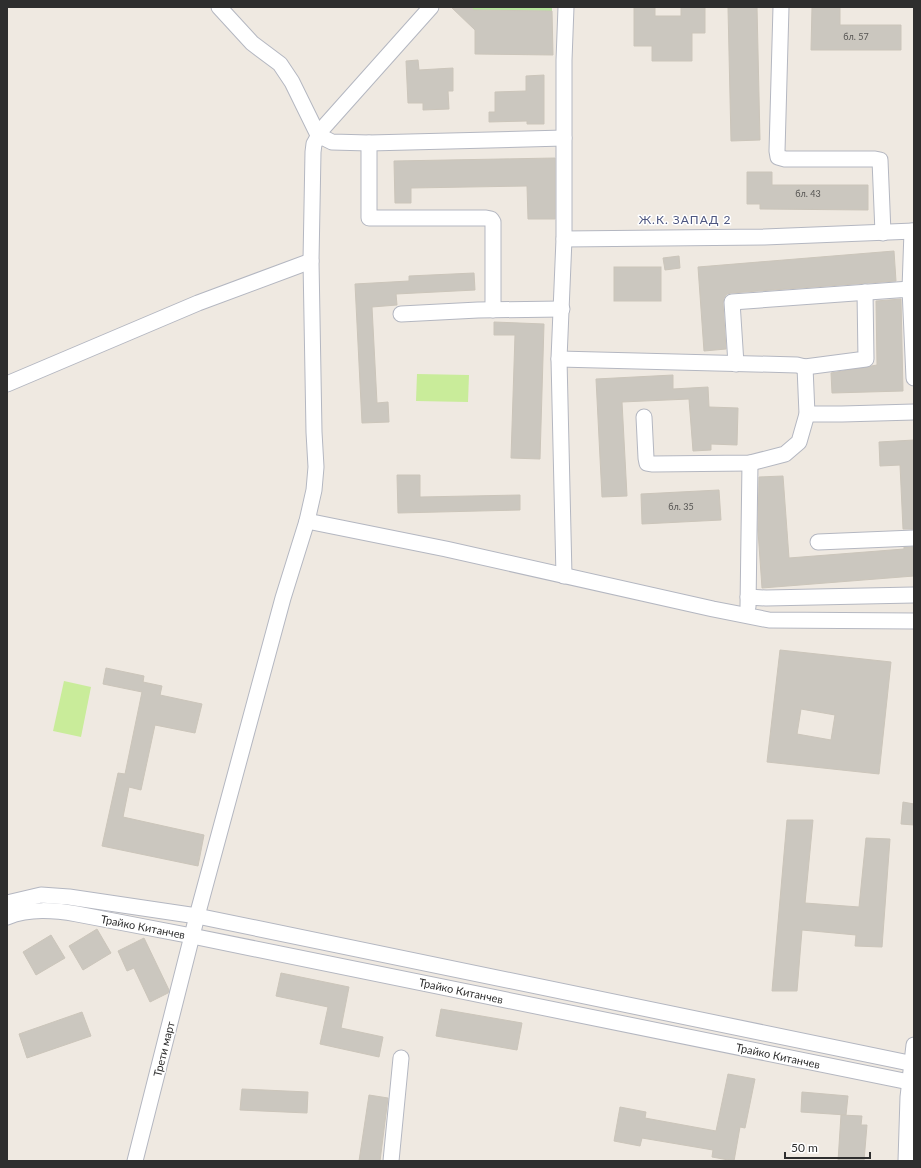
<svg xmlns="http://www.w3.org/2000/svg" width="921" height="1168" font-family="Lato,sans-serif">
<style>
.green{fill:#b6e59e}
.pitch{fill:#c9ec9a}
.building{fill:#cbc7bf;stroke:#cbc5ba;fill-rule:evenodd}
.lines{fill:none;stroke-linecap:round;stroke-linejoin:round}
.minor-casing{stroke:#b4b7c1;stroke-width:17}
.minor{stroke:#fff;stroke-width:15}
.labels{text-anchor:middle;stroke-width:3;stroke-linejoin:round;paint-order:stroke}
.number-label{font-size:9px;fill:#555452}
.street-label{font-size:11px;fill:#2e2e2e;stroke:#fff}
.neighbourhood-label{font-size:12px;letter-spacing:1px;fill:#4d5680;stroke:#fff}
</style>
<rect width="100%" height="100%" fill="#efe9e1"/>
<path class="green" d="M 470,7 L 552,7 L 552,11 L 474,10 Z"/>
<g class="pitch">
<path d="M 417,374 L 469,375 L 468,402 L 416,401 Z"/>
<path d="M 64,681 L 91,687 L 81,737 L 53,731 Z"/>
</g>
<g class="building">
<path d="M 451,7 L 470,7 L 474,10 L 552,11 L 553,55 L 475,54 L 475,30 Z"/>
<path d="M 634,7 L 655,7 L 655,16 L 681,16 L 681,7 L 705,7 L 705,33 L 692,33 L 692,61 L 652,61 L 652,46 L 634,46 Z"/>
<path d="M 757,7 L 760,140 L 731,141 L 728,8 Z"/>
<path d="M 812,7 L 840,7 L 840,25 L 901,25 L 901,50 L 811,50 Z"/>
<path d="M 418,60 L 419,70 L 453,68 L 453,91 L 448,91 L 449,109 L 423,110 L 423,103 L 408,103 L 406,61 Z"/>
<path d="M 544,75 L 544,124 L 527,124 L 527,121 L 489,122 L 489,112 L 495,112 L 495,92 L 526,91 L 526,76 Z"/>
<path d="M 555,158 L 555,219 L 528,219 L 527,186 L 411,188 L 411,203 L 395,203 L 394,161 Z"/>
<path d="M 747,172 L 772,172 L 772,185 L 868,185 L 868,210 L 760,209 L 760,204 L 747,204 Z"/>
<path d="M 894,251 L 896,281 L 731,293 L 727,294 L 724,298 L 723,303 L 726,349 L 704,351 L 698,267 Z"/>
<path d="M 679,256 L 680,268 L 665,270 L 663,258 Z"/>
<rect x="614" y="267" width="47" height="34"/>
<path d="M 474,273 L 475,290 L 396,294 L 397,305 L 372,307 L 377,403 L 388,402 L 389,422 L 362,423 L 355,284 L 409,281 L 409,276 Z"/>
<path d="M 901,299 L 903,391 L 832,393 L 831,373 L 877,365 L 876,301 Z"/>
<path d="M 494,322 L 544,324 L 540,459 L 511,458 L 515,335 L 494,335 Z"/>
<path d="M 673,375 L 673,389 L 708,387 L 709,407 L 738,408 L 737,445 L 711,444 L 711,450 L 693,451 L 689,399 L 622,402 L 627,496 L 602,497 L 596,379 Z"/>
<path d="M 914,440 L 914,529 L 903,529 L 900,465 L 880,466 L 879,442 Z"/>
<path d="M 397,475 L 420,475 L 420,497 L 520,495 L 520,510 L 398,513 Z"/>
<path d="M 783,476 L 789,558 L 904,549 L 904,547 L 914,547 L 914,576 L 762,588 L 758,531 L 759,477 Z"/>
<path d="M 719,490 L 721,520 L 642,524 L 641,494 Z"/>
<path d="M 780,650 L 891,662 L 879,774 L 767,762 ZM 801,709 L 835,715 L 831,740 L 797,734 Z"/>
<path d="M 106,668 L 144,676 L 143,682 L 162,686 L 160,695 L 202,704 L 195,733 L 155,725 L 141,790 L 129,787 L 123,817 L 204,835 L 198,866 L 102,846 L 118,773 L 125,774 L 142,692 L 103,684 Z"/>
<path d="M 903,802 L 914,804 L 914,825 L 901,824 Z"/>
<path d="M 787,820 L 813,820 L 805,903 L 859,907 L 866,838 L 890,839 L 882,947 L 855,946 L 856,935 L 802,930 L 797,991 L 772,991 Z"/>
<path d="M 97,929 L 111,953 L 83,970 L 69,946 Z"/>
<path d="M 51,935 L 65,958 L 36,975 L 23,952 Z"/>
<path d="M 144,938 L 169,990 L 168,993 L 150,1002 L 134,968 L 127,971 L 118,951 Z"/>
<path d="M 281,973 L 349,987 L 341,1028 L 383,1037 L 379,1057 L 320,1044 L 328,1007 L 276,996 Z"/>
<path d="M 441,1009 L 522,1023 L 517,1050 L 436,1036 Z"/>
<path d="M 82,1012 L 91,1036 L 27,1058 L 19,1034 Z"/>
<path d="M 728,1074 L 755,1079 L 745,1128 L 740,1127 L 734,1161 L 712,1157 L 713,1150 L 642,1138 L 640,1146 L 614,1141 L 620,1107 L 646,1112 L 645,1118 L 716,1131 Z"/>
<path d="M 242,1089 L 308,1092 L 307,1113 L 240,1110 Z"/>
<path d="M 802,1092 L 848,1096 L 846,1115 L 801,1112 Z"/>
<path d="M 369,1095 L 388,1098 L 380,1161 L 359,1161 Z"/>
<path d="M 841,1115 L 862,1116 L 861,1125 L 867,1125 L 864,1161 L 838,1161 Z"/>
</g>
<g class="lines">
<defs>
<g id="minor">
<path d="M 219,7 L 252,43 L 280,64 L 292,82 L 318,135 L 332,142 L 369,143 L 564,138"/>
<path d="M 781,7 L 777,151 L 778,157 L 785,159 L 875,159 L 880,160 L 883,233"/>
<path d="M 369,143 L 369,218 L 486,218 L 491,219 L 493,222 L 493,310"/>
<path d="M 564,239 L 764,237 L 914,231"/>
<path d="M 910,289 L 912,231"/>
<path d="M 401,314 L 478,310 L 562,309"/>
<path d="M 559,359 L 797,365 L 805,367 L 866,359 L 865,292"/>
<path d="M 736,364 L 732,302 L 910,289 L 914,378"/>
<path d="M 7,384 L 198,303 L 311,261"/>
<path d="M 807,414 L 842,414 L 914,412"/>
<path d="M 644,417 L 646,458 L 647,463 L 653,464 L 750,463 L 785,454 L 799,442 L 807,414 L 805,367"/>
<path d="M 307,521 L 446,549 L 713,609 L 769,620 L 914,621"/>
<path d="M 818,542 L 914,538"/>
<path d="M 564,576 L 559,359 L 564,239 L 564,60 L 566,7"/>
<path d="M 748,597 L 766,598 L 914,595"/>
<path d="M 748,607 L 750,463"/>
<path d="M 7,903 L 41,895 L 69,897 L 197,916 L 914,1064"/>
<path d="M 7,917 C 30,908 54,910 77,914 L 192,936 L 914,1083"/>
<path d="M 135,1161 L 197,916 L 283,598 L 307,521 L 314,490 L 316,467 L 314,432 L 311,261 L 313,152 L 314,144 L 323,128 L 431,7"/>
<path d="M 391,1161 L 401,1058"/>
<path d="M 906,1161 L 908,1097 L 914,1045"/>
</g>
</defs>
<use href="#minor" class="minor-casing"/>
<use href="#minor" class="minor"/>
</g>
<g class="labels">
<g class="number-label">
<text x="856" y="40">бл. 57</text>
<text x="808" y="197">бл. 43</text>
<text x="681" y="510">бл. 35</text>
</g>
<g class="street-label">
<text transform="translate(143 927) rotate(11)" y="4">Трайко Китанчев</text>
<text transform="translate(461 991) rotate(12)" y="4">Трайко Китанчев</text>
<text transform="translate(164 1049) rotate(-76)" y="4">Трети март</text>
<text transform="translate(778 1056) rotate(12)" y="4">Трайко Китанчев</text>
</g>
<g class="neighbourhood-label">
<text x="685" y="224">Ж.К. ЗАПАД 2</text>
</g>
</g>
<rect width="921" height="1168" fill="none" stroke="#2e2e2e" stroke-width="16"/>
<path d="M785 1152v6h85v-6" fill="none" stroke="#2e2e2e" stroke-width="2"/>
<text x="791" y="1152" font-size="12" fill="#2e2e2e" stroke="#ffffff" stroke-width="3" paint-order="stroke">50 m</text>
</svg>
